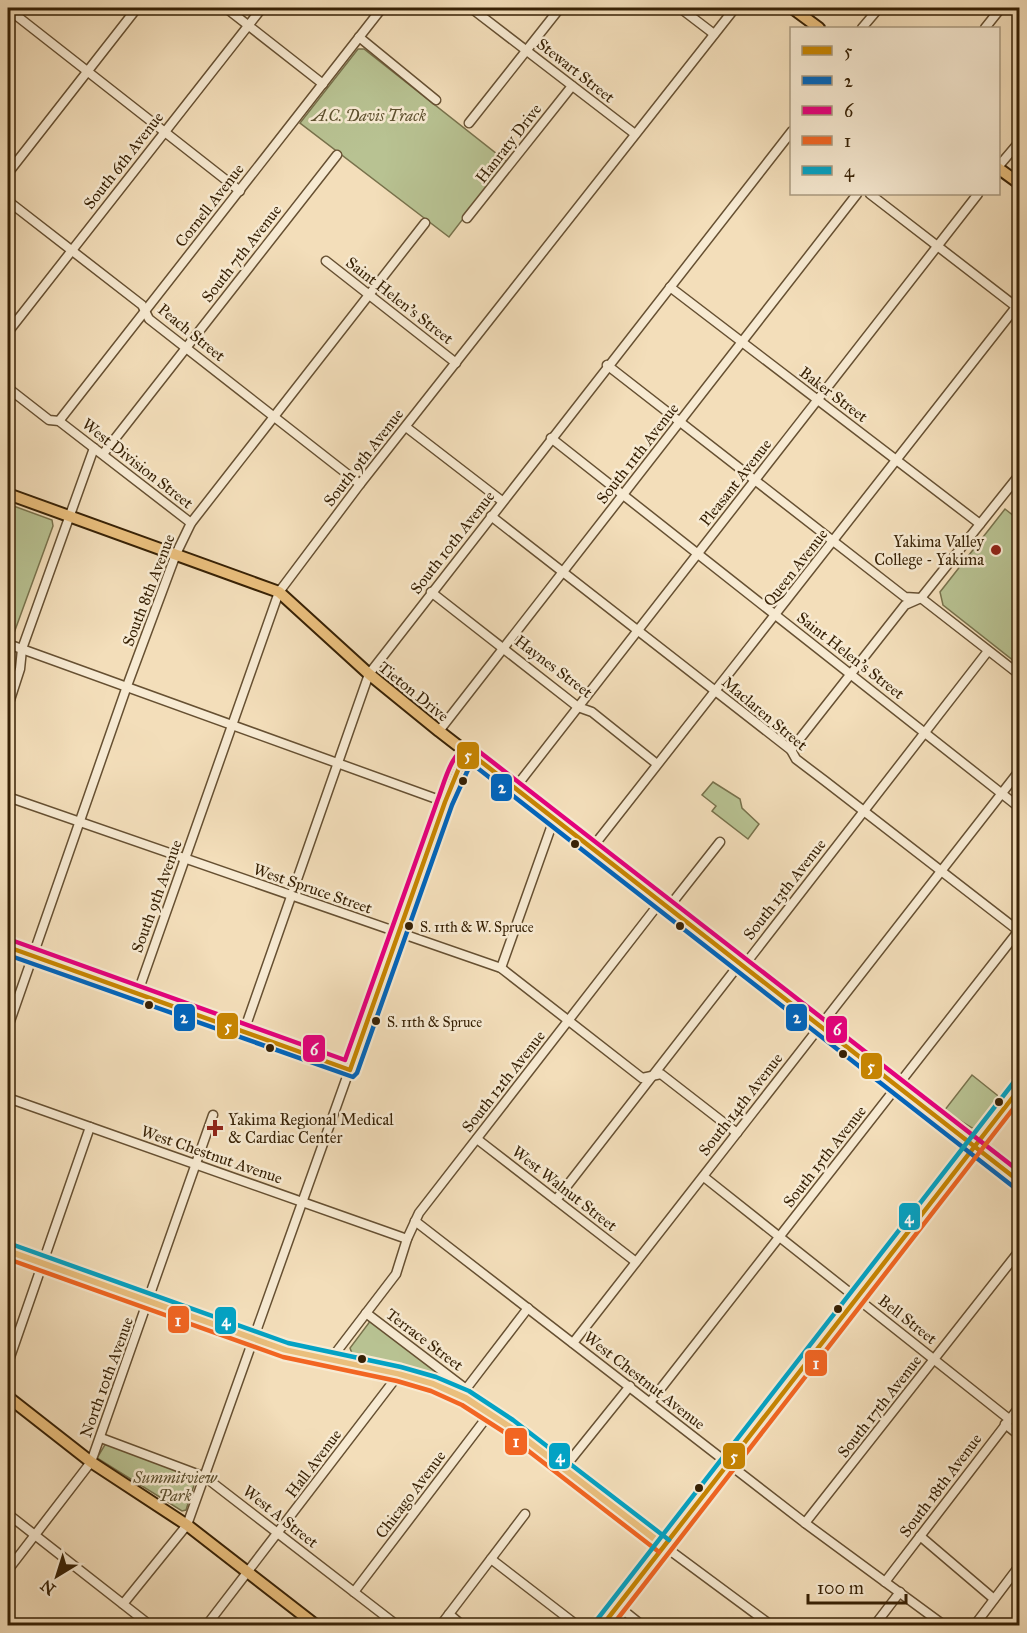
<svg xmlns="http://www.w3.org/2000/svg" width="1027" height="1633" font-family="'IM FELL Great Primer',serif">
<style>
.green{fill:#b8c292;stroke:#78724c;stroke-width:1.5}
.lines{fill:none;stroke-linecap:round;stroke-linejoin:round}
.minor-casing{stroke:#665032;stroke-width:11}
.major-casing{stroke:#372105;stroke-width:14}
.minor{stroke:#f7ead2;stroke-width:8}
.major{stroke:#eabf7d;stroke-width:10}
.bus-1-casing{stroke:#f7ead2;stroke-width:9}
.bus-2-casing{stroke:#f7ead2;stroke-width:9}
.bus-3-casing{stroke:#f7ead2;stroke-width:9}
.bus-4-casing{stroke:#f7ead2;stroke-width:9}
.bus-5-casing{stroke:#f7ead2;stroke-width:9}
.bus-1{stroke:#c78501;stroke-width:4.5}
.bus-2{stroke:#0065bd;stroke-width:4.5}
.bus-3{stroke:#e5007d;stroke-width:4.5}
.bus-4{stroke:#f26522;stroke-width:4.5}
.bus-5{stroke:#03a2c4;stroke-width:4.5}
.poi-dot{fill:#8f2418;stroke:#f7ead2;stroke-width:2}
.bus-dot{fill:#372105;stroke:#f7ead2;stroke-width:2}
.labels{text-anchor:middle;stroke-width:5;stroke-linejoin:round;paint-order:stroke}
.bus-label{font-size:14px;fill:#372105;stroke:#f7ead2;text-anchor:start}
.street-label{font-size:16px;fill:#372105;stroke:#f7ead2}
.park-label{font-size:16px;font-style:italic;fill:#5e512f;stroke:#f7ead2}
.poi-label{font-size:16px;fill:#372105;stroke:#f7ead2;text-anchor:end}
.line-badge{stroke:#f7ead2;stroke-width:2}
.badge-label{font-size:16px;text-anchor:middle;font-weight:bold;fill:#fff}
</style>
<rect width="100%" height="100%" fill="#f3deba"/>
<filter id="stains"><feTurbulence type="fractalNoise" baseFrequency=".00333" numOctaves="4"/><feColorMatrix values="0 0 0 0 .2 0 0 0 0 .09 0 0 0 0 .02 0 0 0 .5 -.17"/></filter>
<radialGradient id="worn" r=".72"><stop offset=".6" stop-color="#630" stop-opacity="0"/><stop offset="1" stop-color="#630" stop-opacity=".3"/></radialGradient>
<g class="green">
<path d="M 358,49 L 364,49 L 507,162 L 449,237 L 300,123 Z"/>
<path d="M 8,504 L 52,520 L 53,526 L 14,633 L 9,636 Z"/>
<path d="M 1005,509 L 1019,520 L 1019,665 L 943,605 L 940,592 Z"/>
<path d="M 713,782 L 740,799 L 742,808 L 759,824 L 748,839 L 712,811 L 716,806 L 702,795 Z"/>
<path d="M 972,1075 L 1002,1099 L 978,1128 L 972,1128 L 944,1111 Z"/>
<path d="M 371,1320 L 444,1376 L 444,1380 L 353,1356 L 350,1348 Z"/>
<path d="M 106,1443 L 197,1476 L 186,1510 L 182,1511 L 97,1458 Z"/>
</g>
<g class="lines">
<defs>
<g id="minor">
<path d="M 226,8 L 323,84"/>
<path d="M 471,8 L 635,134"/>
<path d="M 680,8 L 714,34"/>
<path d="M 8,9 L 240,191"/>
<path d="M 862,28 L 879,8"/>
<path d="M 985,28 L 1001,8"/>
<path d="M 359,37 L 436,100"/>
<path d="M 469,123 L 560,8"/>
<path d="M 998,167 L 1020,141"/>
<path d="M 8,173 L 137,8"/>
<path d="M 870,194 L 1019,309"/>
<path d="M 8,201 L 142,305 L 149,319 L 360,484"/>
<path d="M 467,218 L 572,86"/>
<path d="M 326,261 L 456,363"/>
<path d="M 670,287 L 980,524"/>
<path d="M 8,332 L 262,8"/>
<path d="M 607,365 L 905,597 L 921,598 L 1020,675"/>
<path d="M 8,388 L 49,420 L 59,421 L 191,523"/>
<path d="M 59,421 L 382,8"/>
<path d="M 406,427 L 502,501"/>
<path d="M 551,438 L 1020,808"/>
<path d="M 103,454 L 337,155"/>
<path d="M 491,516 L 791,750 L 796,759 L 825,781 L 1020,932"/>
<path d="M 431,592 L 578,707 L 592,712 L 657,764"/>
<path d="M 8,644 L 445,802"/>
<path d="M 8,706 L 20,669 L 22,649 L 94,448"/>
<path d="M 439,731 L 857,194"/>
<path d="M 791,750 L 905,605 L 921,598 L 1020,474"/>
<path d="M 515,788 L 978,194"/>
<path d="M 8,797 L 501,968 L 642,1078 L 661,1074 L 737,1133"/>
<path d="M 592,848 L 1020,302"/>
<path d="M 8,947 L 350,1070"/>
<path d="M 501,968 L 554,819"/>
<path d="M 138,992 L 279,592 L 360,484 L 735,8"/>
<path d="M 8,1027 L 127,686 L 176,554 L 191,523 L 425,223"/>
<path d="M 244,1031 L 369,674 L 792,131"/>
<path d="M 8,1098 L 407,1239"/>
<path d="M 477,1139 L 636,1262"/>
<path d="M 704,1177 L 1009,1419"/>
<path d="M 556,1200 L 734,971 L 750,958 L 988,651"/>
<path d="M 415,1221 L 805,1523 L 945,1626"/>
<path d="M 366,1313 L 466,1389"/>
<path d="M 573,1343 L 1020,770"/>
<path d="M 331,1359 L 396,1274 L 407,1239 L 419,1213 L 661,901 L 672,903 L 720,842"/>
<path d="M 8,1363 L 90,1127"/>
<path d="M 466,1389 L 528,1308"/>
<path d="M 651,1401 L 1020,929"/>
<path d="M 1005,1424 L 1020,1436"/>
<path d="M 101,1438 L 205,1477 L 398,1626"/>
<path d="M 564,1468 L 630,1386"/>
<path d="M 8,1514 L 151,1626"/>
<path d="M 805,1523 L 1020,1250"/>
<path d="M 920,1536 L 994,1599"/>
<path d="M 664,1546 L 772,1626"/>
<path d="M 491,1559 L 578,1626"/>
<path d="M 8,1570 L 91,1462 L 213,1115"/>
<path d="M 885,1582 L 1020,1406"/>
<path d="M 354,1592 L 490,1413"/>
<path d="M 123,1604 L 187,1525 L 445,802 L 461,763 L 470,753"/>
<path d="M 618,1606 L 643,1626"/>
<path d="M 449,1614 L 463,1626"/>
<path d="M 206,1626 L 399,1374"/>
<path d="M 440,1626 L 525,1514"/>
<path d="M 874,1626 L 900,1592"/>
<path d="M 974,1626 L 1020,1565"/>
</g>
<g id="major">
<path d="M 792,8 L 819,28"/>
<path d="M 998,168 L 1020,184"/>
<path d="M 8,494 L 279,592 L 369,674 L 439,731 L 936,1115 L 1020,1182"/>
<path d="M 8,1251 L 286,1350 L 399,1374 L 434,1384 L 466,1398 L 508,1426 L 664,1546"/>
<path d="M 8,1397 L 91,1462 L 187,1525 L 317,1626"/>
<path d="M 602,1626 L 1020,1087"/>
</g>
</defs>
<use href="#minor" class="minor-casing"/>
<use href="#major" class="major-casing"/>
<use href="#minor" class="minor"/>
<use href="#major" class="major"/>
<defs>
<g id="bus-1">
<path d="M 8,947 L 350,1070 L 445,802 L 461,763 L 470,753 L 1020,1182"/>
<path d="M 602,1626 L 1020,1088"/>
</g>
<path id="bus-2" d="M 8,955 L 353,1077 L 357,1073 L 452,805 L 471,763 L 1015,1188"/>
<path id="bus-3" d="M 11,940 L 345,1060 L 438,799 C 444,784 452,747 472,746 L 1020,1172"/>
<g id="bus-4">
<path d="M 8,1259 L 283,1357 L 397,1381 L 431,1391 L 462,1405 L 504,1432 L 659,1552"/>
<path d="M 612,1626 L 1020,1100"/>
</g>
<g id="bus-5">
<path d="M 11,1244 L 288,1343 L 401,1367 L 436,1377 L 469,1391 L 513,1420 L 669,1540"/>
<path d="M 596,1621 L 1014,1082"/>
</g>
</defs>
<use href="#bus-1" class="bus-1-casing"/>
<use href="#bus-2" class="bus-2-casing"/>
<use href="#bus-3" class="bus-3-casing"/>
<use href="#bus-4" class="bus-4-casing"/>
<use href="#bus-5" class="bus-5-casing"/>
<use href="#bus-1" class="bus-1"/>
<use href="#bus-2" class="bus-2"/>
<use href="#bus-3" class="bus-3"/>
<use href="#bus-4" class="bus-4"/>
<use href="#bus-5" class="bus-5"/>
</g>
<g class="poi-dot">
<circle cx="996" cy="550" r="6"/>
<path d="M212 1119h6v6h6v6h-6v6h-6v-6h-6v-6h6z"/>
</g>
<g class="bus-dot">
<circle cx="463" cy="781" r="5"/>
<circle cx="575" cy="844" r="5"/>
<circle cx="409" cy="926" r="5"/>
<circle cx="680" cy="926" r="5"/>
<circle cx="149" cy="1005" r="5"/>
<circle cx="376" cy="1021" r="5"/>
<circle cx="270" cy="1048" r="5"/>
<circle cx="843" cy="1054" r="5"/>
<circle cx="999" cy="1102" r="5"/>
<circle cx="838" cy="1309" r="5"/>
<circle cx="362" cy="1359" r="5"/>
<circle cx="699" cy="1488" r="5"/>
</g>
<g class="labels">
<g class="bus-label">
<text x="420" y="932">S. 11th &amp; W. Spruce</text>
<text x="387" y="1027">S. 11th &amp; Spruce</text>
</g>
<g class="street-label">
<text transform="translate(576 70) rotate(38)" y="6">Stewart Street</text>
<text transform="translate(508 143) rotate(-52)" y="6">Hanraty Drive</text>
<text transform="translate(123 160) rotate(-52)" y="6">South 6th Avenue</text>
<text transform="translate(209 205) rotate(-52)" y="6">Cornell Avenue</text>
<text transform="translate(241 253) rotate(-52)" y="6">South 7th Avenue</text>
<text transform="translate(400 300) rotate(38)" y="6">Saint Helen's Street</text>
<text transform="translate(192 332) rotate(39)" y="6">Peach Street</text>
<text transform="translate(834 394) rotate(37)" y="6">Baker Street</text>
<text transform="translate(637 453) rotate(-52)" y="6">South 11th Avenue</text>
<text transform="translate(363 457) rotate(-52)" y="6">South 9th Avenue</text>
<text transform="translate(138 463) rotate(38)" y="6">West Division Street</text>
<text transform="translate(735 482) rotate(-52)" y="6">Pleasant Avenue</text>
<text transform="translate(452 542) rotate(-52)" y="6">South 10th Avenue</text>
<text transform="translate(795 567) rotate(-52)" y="6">Queen Avenue</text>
<text transform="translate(148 590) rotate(-69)" y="6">South 8th Avenue</text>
<text transform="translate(851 655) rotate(38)" y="6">Saint Helen's Street</text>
<text transform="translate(554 666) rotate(37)" y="6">Haynes Street</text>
<text transform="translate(414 691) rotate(39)" y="6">Tieton Drive</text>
<text transform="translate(765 713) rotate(40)" y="6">Maclaren Street</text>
<text transform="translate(313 888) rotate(19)" y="6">West Spruce Street</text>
<text transform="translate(784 889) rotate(-52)" y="6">South 13th Avenue</text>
<text transform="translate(156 896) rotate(-70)" y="6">South 9th Avenue</text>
<text transform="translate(503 1081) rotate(-52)" y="6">South 12th Avenue</text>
<text transform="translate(740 1104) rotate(-52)" y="6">South 14th Avenue</text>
<text transform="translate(212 1154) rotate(19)" y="6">West Chestnut Avenue</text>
<text transform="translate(824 1156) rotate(-52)" y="6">South 15th Avenue</text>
<text transform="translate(565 1188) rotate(38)" y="6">West Walnut Street</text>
<text transform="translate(908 1319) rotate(38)" y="6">Bell Street</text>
<text transform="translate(425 1339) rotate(37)" y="6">Terrace Street</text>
<text transform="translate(106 1377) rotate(-70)" y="6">North 10th Avenue</text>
<text transform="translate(645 1380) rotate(38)" y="6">West Chestnut Avenue</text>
<text transform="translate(879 1406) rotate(-52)" y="6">South 17th Avenue</text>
<text transform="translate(313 1463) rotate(-53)" y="6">Hall Avenue</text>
<text transform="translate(940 1485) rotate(-53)" y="6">South 18th Avenue</text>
<text transform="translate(410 1494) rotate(-53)" y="6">Chicago Avenue</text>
<text transform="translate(281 1516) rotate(38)" y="6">West A Street</text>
</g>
<g class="park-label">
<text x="369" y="121">A.C. Davis Track</text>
<text x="175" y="1483">Summitview<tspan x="175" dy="18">Park</tspan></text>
</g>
<g class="poi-label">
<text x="984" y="547">Yakima Valley<tspan x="984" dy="18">College - Yakima</tspan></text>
<text x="228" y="1125" text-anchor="start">Yakima Regional Medical<tspan x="228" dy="18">&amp; Cardiac Center</tspan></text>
</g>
</g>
<g class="line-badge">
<rect x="456" y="741" width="24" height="29" rx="6" fill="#c78501"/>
<rect x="490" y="773" width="23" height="29" rx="6" fill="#0065bd"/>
<rect x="173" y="1003" width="23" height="29" rx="6" fill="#0065bd"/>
<rect x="785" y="1003" width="23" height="29" rx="6" fill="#0065bd"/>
<rect x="216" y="1012" width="23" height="28" rx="6" fill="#c78501"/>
<rect x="825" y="1015" width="23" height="29" rx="6" fill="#e5007d"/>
<rect x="302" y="1034" width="24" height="29" rx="6" fill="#e5007d"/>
<rect x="860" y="1052" width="23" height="28" rx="6" fill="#c78501"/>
<rect x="898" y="1202" width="23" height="29" rx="6" fill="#03a2c4"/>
<rect x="167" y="1305" width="23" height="29" rx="6" fill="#f26522"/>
<rect x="214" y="1306" width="23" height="29" rx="6" fill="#03a2c4"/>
<rect x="804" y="1349" width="24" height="28" rx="6" fill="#f26522"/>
<rect x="504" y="1427" width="24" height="29" rx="6" fill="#f26522"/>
<rect x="548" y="1442" width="23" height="28" rx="6" fill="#03a2c4"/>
<rect x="722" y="1442" width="24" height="28" rx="6" fill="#c78501"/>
</g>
<g class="badge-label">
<text x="468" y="761">5</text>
<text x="502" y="793">2</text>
<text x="184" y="1023">2</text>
<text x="797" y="1023">2</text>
<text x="228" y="1032">5</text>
<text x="837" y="1035">6</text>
<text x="314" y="1055">6</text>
<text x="871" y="1072">5</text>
<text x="909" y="1223">4</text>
<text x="178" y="1326">1</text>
<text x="226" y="1326">4</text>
<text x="816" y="1369">1</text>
<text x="516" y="1447">1</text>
<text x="560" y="1462">4</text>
<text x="734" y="1462">5</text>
</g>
<rect width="1027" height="1633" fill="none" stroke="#f3deba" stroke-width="30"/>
<rect x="9" y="9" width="1009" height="1615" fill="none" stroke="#372105" stroke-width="3"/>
<rect x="15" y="15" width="997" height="1603" fill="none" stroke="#372105" stroke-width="1.5"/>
<rect x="790" y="27" width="210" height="168" fill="#f7ead2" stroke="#aa9a80" stroke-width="1.5"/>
<rect x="802" y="46" width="30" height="9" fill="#c78501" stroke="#aa9a80" stroke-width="1.5"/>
<text x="844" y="57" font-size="18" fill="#372105">5</text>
<rect x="802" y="76" width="30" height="9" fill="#0065bd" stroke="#aa9a80" stroke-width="1.5"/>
<text x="844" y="87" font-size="18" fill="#372105">2</text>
<rect x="802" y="106" width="30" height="9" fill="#e5007d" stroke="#aa9a80" stroke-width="1.5"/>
<text x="844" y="117" font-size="18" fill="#372105">6</text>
<rect x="802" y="136" width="30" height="9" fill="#f26522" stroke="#aa9a80" stroke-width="1.5"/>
<text x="844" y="147" font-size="18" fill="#372105">1</text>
<rect x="802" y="166" width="30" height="9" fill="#03a2c4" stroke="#aa9a80" stroke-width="1.5"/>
<text x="844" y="177" font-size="18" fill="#372105">4</text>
<g transform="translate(57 1576) rotate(218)" stroke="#f7ead2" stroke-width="4.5" paint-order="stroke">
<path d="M0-4.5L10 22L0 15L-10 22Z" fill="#372105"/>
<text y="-9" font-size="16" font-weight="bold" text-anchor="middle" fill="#372105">N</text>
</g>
<path d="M808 1594v9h98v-9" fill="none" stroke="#372105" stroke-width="3"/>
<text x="817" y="1594" font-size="18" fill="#372105" stroke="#f7ead2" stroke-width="4.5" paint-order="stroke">100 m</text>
<rect width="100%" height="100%" filter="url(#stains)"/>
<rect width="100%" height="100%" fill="url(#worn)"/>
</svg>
